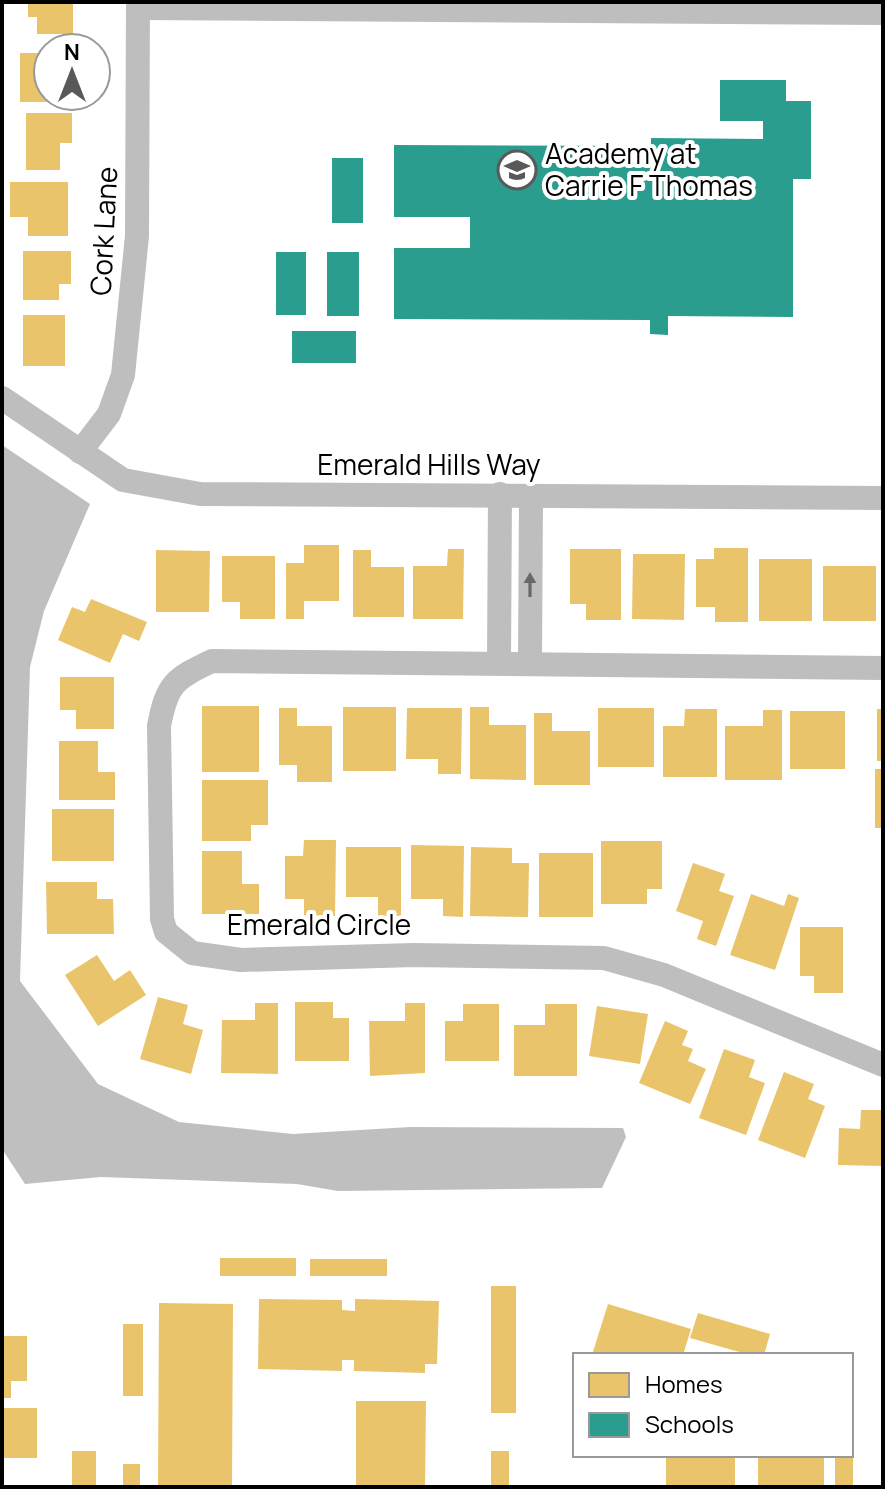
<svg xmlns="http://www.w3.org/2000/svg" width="885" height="1489" font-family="Manrope,sans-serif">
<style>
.water{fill:#bfbfbf}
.homes{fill:#e9c46a}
.schools{fill:#2a9d8f}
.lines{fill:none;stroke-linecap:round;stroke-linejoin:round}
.minor{stroke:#bebebe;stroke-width:24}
.oneway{fill:#686868}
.labels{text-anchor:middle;stroke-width:8;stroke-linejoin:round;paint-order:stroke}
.poi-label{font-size:28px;fill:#000;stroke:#fff;text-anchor:start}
.street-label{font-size:28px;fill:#000;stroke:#fff}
</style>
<rect width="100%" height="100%" fill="#fff"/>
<path class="water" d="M 2,445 L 90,504 L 44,611 L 30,667 L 20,981 L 98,1084 L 179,1122 L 293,1134 L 410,1127 L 623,1128 L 626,1137 L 602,1188 L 338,1191 L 297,1184 L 101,1177 L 25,1184 L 2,1149 Z"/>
<g class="homes">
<path d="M 28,2 L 73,2 L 73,34 L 37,34 L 37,17 L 28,17 Z"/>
<path d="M 20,53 L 48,53 L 48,96 L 63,96 L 63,102 L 20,102 Z"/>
<path d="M 26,113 L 72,113 L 72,143 L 60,143 L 60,170 L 26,170 Z"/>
<path d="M 10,182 L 68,182 L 68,236 L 28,236 L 28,217 L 10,217 Z"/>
<path d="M 23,251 L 71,251 L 71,284 L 59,284 L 59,300 L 23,300 Z"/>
<rect x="23" y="315" width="42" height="51"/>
<path d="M 304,545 L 339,545 L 339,601 L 304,601 L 304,619 L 286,619 L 286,563 L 304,563 Z"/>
<path d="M 714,548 L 748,548 L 748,622 L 715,622 L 715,607 L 696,607 L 696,559 L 714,559 Z"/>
<path d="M 448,549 L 464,549 L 463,619 L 413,619 L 413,566 L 447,566 Z"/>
<path d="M 570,549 L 621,549 L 621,620 L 586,620 L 586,604 L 570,604 Z"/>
<path d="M 156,550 L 210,551 L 209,612 L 156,612 Z"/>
<path d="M 353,550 L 371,550 L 371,567 L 404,567 L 404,617 L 353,617 Z"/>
<path d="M 633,554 L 685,554 L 684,620 L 632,619 Z"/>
<path d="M 222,556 L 275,556 L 275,619 L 240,619 L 240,602 L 222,602 Z"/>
<rect x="759" y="559" width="53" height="62"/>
<rect x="823" y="566" width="53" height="55"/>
<path d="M 91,599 L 147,622 L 139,641 L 123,634 L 110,663 L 58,640 L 72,607 L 85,612 Z"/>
<path d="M 60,677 L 114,677 L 114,729 L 76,729 L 76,710 L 60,710 Z"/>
<rect x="202" y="706" width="57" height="66"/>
<rect x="343" y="707" width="53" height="64"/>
<path d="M 470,707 L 489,707 L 489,725 L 526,725 L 526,780 L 470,779 Z"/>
<path d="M 279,708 L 297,708 L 297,726 L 332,726 L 332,782 L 297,782 L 297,765 L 279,765 Z"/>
<path d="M 407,708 L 462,708 L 461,774 L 438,774 L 438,759 L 406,759 Z"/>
<rect x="598" y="708" width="56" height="59"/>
<path d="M 685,709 L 717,709 L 717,777 L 663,777 L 663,726 L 684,726 Z"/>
<rect x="877" y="709" width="6" height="52"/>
<path d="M 763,710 L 782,710 L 782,780 L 725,780 L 725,726 L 763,726 Z"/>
<rect x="790" y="711" width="55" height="58"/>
<path d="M 534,713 L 552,713 L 552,731 L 590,731 L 590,785 L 534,785 Z"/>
<path d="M 59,741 L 98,741 L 98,772 L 115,772 L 115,800 L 59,800 Z"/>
<rect x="875" y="769" width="8" height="59"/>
<path d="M 202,780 L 268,780 L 268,825 L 251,825 L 251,841 L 202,841 Z"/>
<rect x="52" y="809" width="62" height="52"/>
<path d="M 304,840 L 336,840 L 335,916 L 304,915 L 304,899 L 285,899 L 285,856 L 303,856 Z"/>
<path d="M 601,841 L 662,841 L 662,889 L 647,889 L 647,904 L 601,904 Z"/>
<path d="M 411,845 L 464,846 L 463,917 L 443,916 L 443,899 L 411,899 Z"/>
<path d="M 346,847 L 401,847 L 401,916 L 378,916 L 378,897 L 346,897 Z"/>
<path d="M 471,847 L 512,848 L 512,863 L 529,863 L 528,917 L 470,916 Z"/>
<path d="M 202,851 L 242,851 L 242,884 L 259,884 L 259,914 L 202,914 Z"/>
<rect x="539" y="853" width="54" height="64"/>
<path d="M 693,863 L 725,874 L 719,891 L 734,896 L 716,946 L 697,939 L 703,921 L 676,911 Z"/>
<path d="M 46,882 L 97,882 L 97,899 L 113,899 L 114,934 L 47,934 Z"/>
<path d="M 751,894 L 784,906 L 788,894 L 799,898 L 775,970 L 730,955 Z"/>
<path d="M 800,927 L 843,927 L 843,993 L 814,993 L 814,976 L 800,976 Z"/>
<path d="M 97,955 L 114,981 L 130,970 L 146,995 L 98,1026 L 65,975 Z"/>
<path d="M 158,997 L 188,1005 L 183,1024 L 203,1030 L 191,1074 L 140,1059 Z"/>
<path d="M 295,1002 L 333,1002 L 333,1018 L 349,1018 L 349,1061 L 295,1061 Z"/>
<path d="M 255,1003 L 278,1003 L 278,1074 L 221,1073 L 222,1020 L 255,1020 Z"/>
<path d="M 405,1003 L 425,1003 L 425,1073 L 370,1076 L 369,1021 L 405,1021 Z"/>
<path d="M 463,1004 L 499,1004 L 499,1061 L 445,1061 L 445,1021 L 463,1021 Z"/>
<path d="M 545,1004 L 577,1004 L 577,1076 L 514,1076 L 514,1025 L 545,1025 Z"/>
<path d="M 597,1006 L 648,1014 L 640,1064 L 589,1056 Z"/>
<path d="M 665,1021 L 688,1031 L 682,1045 L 693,1049 L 688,1061 L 706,1069 L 690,1104 L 639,1083 Z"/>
<path d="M 724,1049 L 755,1060 L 749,1077 L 765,1083 L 746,1135 L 699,1118 Z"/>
<path d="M 784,1072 L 814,1084 L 808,1099 L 825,1106 L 805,1158 L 758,1140 Z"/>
<path d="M 861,1110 L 883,1110 L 883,1166 L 838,1165 L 839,1128 L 860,1129 Z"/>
<rect x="220" y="1258" width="76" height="18"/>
<rect x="310" y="1259" width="77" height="17"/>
<rect x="491" y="1286" width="25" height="127"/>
<path d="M 259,1299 L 342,1300 L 342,1310 L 355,1311 L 355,1299 L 439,1301 L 437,1364 L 425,1364 L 425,1373 L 354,1371 L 354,1360 L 342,1360 L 342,1371 L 258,1369 Z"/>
<path d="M 159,1303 L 233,1304 L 232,1486 L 158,1486 Z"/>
<path d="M 608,1304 L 691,1329 L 683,1355 L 592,1355 Z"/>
<path d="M 698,1313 L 770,1334 L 764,1355 L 750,1355 L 690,1338 Z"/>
<rect x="123" y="1324" width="20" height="72"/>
<path d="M 2,1336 L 27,1336 L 27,1381 L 11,1381 L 11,1398 L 2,1398 Z"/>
<path d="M 356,1401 L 426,1401 L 425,1487 L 356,1487 Z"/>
<rect x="2" y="1408" width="35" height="50"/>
<rect x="72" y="1451" width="24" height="36"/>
<rect x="491" y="1451" width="18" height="36"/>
<rect x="666" y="1455" width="69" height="32"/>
<rect x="758" y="1455" width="66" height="32"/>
<rect x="835" y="1456" width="18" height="31"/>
<rect x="123" y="1464" width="17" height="23"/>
</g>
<g class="schools">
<path d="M 720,80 L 786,80 L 786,101 L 811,101 L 811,179 L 793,179 L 793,317 L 668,316 L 668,335 L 650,334 L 650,320 L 394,319 L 394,248 L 470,248 L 470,217 L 394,217 L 394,145 L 651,146 L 651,138 L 763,139 L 763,121 L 720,121 Z"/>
<rect x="332" y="158" width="31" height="65"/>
<rect x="276" y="252" width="30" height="63"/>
<rect x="327" y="252" width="32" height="64"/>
<rect x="292" y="331" width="64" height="32"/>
</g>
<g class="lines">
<g class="minor">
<path d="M 139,8 L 883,13"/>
<path d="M 2,398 L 123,480 L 200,494 L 883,498"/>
<path d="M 80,452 L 109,414 L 123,375 L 137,236 L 138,2"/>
<path d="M 499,663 L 500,494"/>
<path d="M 530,663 L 531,495"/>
<path d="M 883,668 L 212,661 C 174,679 167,684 159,726 L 162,919 L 166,932 L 192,953 L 241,960 L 414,955 L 604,958 L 664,975 L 883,1065"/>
</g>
</g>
<defs><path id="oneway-solid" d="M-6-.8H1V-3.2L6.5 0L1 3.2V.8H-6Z" transform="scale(2)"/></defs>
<use class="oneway" href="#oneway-solid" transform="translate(530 585) rotate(-90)"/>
<defs>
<symbol id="school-ring" viewBox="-11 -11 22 22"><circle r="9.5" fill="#fff" stroke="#595959" stroke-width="1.5"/><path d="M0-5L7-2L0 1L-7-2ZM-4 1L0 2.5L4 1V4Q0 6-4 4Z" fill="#595959"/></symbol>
</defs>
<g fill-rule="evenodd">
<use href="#school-ring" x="495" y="148" width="44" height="44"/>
</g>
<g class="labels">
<g class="poi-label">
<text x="545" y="164">Academy at<tspan x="545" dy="32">Carrie F Thomas</tspan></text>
</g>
<g class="street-label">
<text transform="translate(104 231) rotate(-87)" y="10">Cork Lane</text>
<text x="429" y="475">Emerald Hills Way</text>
<text x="319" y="935">Emerald Circle</text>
</g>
</g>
<rect width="885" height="1489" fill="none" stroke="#000000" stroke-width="8"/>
<rect x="573" y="1353" width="280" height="104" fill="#ffffff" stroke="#999999" stroke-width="2"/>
<rect x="589" y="1373" width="40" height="24" fill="#e9c46a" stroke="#999999" stroke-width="2"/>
<text x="645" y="1393" font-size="24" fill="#000000">Homes</text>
<rect x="589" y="1413" width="40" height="24" fill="#2a9d8f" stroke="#999999" stroke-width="2"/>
<text x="645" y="1433" font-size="24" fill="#000000">Schools</text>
<g transform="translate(72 72)"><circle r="38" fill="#ffffff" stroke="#999999" stroke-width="2"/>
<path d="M0-6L14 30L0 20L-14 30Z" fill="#595959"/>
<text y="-12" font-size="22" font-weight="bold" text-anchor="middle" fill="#000000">N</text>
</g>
</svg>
